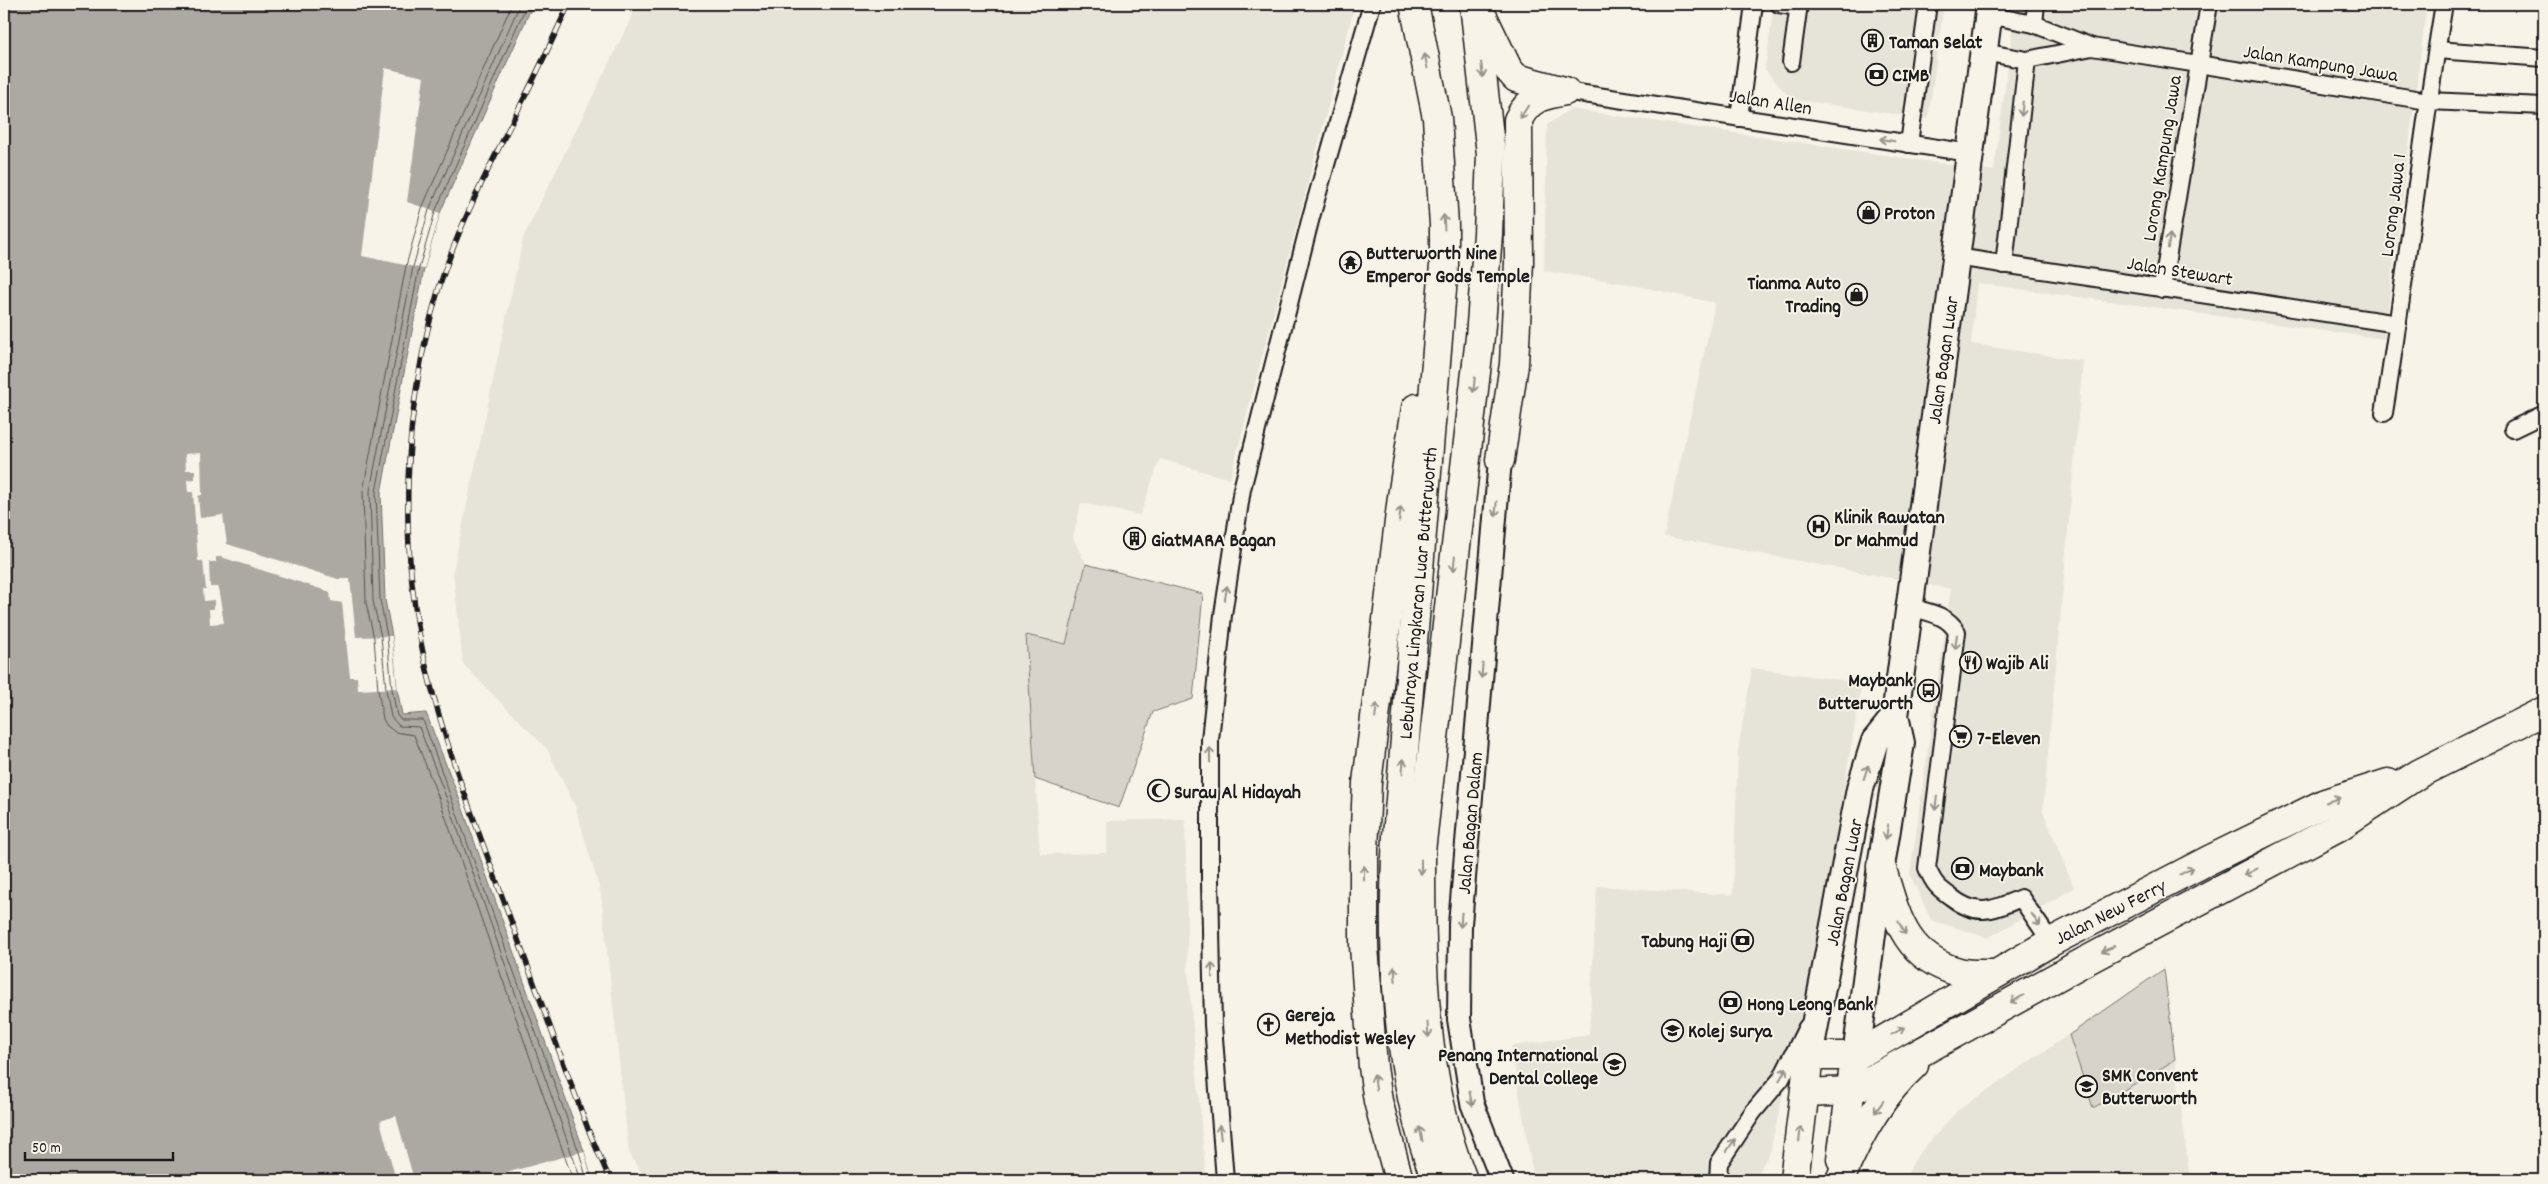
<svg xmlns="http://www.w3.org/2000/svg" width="2548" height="1184" font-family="Dekko,sans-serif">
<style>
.built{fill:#e6e3d9}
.green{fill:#d7d3cb;stroke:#7a7874}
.water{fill:#aca9a2;stroke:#72716c}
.pier{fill:#f7f3e8}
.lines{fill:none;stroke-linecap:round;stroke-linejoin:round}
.shore{stroke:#565452;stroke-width:1}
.street-casing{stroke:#1c1c1c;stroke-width:20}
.secondary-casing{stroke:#1c1c1c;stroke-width:26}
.primary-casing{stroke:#1c1c1c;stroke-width:30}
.highway-casing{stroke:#1c1c1c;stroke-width:31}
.street{stroke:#f7f3e8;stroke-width:16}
.secondary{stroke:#f7f3e8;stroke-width:22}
.primary{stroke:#f7f3e8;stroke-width:26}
.highway{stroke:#f7f3e8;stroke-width:28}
.rail-casing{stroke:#1c1c1c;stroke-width:5.5}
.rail{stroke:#f7f3e8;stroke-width:4;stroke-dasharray:11;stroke-linecap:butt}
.oneway{stroke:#94928c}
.labels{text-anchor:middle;stroke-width:4;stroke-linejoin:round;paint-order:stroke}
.poi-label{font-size:20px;font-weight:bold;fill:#1c1c1c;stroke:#f7f3e8;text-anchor:start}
.street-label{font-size:20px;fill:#1c1c1c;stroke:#f7f3e8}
</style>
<rect width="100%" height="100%" fill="#f7f3e8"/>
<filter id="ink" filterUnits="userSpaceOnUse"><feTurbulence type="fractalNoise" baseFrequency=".02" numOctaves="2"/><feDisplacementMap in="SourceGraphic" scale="10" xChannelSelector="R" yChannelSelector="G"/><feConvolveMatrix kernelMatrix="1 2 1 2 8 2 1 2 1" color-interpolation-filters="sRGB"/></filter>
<g filter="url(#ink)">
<g class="built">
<path d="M 638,4 L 1355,4 L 1230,479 L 1160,459 L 1140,515 L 1081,503 L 1073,538 L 1086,564 L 1066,644 L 1026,635 L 1040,854 L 1107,853 L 1107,821 L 1185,819 L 1188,971 L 1206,1180 L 646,1180 L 629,1153 L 601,894 L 575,806 L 547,749 L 463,664 L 453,571 L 523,238 Z"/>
<path d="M 1774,4 L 1944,4 L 1928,119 L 1791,99 L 1765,70 Z"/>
<path d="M 2016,4 L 2427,4 L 2384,339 L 1977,283 L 1971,344 L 2083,361 L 2043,811 L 2074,888 L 1988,938 L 1931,920 L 1910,875 L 1951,589 L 1664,536 L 1715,303 L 1629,284 L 1544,271 L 1547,125 L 1570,109 L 1994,171 Z"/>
<path d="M 1752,668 L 1862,683 L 1819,934 L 1770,1152 L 1754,1180 L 1534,1180 L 1511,1046 L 1589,1035 L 1597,886 L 1733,895 L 1738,750 Z"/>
<path d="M 2164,969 L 2190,1180 L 1904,1180 L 1917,1156 L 1957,1111 Z"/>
</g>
<g class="green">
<path d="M 1086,564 L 1203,594 L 1193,699 L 1153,712 L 1119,808 L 1035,779 L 1026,635 L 1066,644 Z"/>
<path d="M 2164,969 L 2175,1060 L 2093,1108 L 2069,1035 Z"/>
</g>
<path class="water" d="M 4,4 L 533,4 L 440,213 L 424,269 L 381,493 L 385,600 L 392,636 L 397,688 L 402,715 L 426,713 L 459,798 L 584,1151 L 592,1180 L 4,1180 Z"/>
<g class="pier">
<path d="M 385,68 L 424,77 L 407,202 L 440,213 L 424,269 L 362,256 Z"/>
<path d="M 201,453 L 202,495 L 198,496 L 200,518 L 223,515 L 227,544 L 338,579 L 350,579 L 356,637 L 392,636 L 397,688 L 358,690 L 357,677 L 350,677 L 342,603 L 331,601 L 330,592 L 221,557 L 216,557 L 216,562 L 209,562 L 210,587 L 218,587 L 224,623 L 210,624 L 209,609 L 214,609 L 214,600 L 204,601 L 203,589 L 206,589 L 203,561 L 198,561 L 193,492 L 188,492 L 187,480 L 195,479 L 195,470 L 186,470 L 185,454 Z"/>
<path d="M 396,1116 L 414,1180 L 396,1180 L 380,1121 Z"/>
<path d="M 584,1151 L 590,1173 L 563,1180 L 481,1180 Z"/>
</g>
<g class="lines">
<g class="shore">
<path d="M 512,4 L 422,208 L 406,266 L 363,491 L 366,603 L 374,638 L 378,690 L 383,719 L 387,726 L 395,732 L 414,735 L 441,804 L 573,1180"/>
<path d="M 520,4 L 429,210 L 413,267 L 370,491 L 373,601 L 381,637 L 386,689 L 391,717 L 399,726 L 419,727 L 448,802 L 581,1180"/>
<path d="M 527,4 L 435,212 L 419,268 L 376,492 L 380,600 L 387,636 L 392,689 L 397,716 L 402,720 L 423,720 L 579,1152 L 587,1180"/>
</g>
<defs>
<g id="street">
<path d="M 1779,4 L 1798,7"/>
<path d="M 1988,15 L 2034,24 L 2092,47 L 2428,101 L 2544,106"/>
<path d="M 2034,24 L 2036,4"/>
<path d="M 2437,50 L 2544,58"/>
<path d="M 1983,52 L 2027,60 L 2092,47"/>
<path d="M 1791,62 L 1799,4"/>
<path d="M 1565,91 L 1970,153"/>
<path d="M 1739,118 L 1754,4"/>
<path d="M 1909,144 L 1928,4"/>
<path d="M 1956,257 L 2398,324"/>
<path d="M 2004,265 L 2027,60"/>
<path d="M 2162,289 L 2209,4"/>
<path d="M 2384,413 C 2406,277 2421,140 2444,4"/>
<path d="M 2513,429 L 2544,414"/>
<path d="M 1910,607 C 1928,612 1948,615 1957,632 L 1927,868 C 1934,884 1937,887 1951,897 C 1978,918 1992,910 2021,898 L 2051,942"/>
<path d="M 1225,1180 L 1213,1025 L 1210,882 L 1210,740 L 1223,615 L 1242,489 L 1311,217 L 1372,4"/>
<path d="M 1718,1180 L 1719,1163 L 1753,1112 L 1781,1079 L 1807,1027"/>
</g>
<path id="secondary" d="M 1500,460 L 1460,924 L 1459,1019 L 1472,1103 L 1502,1180"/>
<g id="primary">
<path d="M 1809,1056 L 1860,789 L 1875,741 L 1895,716"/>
<path d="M 1856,1056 L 1881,866 L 1901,743 L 1895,716 L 1990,4"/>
</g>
<g id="highway">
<path d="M 1414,4 L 1437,118 L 1444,225 L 1444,265 L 1397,836 C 1391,952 1395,1071 1436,1180"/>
<path d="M 1484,19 L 1508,69 L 1516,78 L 1564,91"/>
<path d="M 1500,460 L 1514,364 L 1519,262 L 1518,120 C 1528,98 1543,95 1565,91"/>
<path d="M 1881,866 C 1896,914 1903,957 1959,972 C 1970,975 1983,974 1994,974"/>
<path d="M 1806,1093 L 1851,1091 L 2080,964 L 2338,827 L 2420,773 L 2544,711"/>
<path d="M 1841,1159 L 1853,1073"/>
<path d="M 1399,1180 L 1378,1101 L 1373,1067 L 1364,946 L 1364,851 L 1367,783 L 1402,497 L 1416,408"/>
<path d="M 1463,1180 C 1422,1076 1421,962 1421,851 L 1480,337 L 1488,234 L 1491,154 L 1474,4"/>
<path d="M 1794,1180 L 1809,1056 L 1856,1056 L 2051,942 L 2209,860 L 2325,803 L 2388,783"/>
<path d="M 1840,1180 C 1857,1138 1880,1096 1914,1065"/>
</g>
</defs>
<use href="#street" class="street-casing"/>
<use href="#secondary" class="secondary-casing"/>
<use href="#primary" class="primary-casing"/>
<use href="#highway" class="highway-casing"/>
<use href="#street" class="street"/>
<use href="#secondary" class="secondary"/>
<use href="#primary" class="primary"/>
<use href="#highway" class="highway"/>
<defs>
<path id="rail" d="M 569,4 C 553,38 538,72 520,106 C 490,166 458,226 438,291 C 403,410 398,541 425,662 C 443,740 472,814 499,888 C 529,969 558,1049 588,1129 L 610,1180"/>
</defs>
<use href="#rail" class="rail-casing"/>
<use href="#rail" class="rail"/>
</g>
<defs><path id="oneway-shaft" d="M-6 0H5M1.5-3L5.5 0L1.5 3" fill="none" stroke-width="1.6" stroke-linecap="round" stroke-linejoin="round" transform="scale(1.25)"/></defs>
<g class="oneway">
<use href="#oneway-shaft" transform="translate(1426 61) rotate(-101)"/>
<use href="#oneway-shaft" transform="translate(1482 70) rotate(83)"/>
<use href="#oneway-shaft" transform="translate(2022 109) rotate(96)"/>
<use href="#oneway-shaft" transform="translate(1524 112) rotate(123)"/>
<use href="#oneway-shaft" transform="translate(1887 140) rotate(-171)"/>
<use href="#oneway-shaft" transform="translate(1444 222) rotate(-93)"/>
<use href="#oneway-shaft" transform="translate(2169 241) rotate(-81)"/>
<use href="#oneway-shaft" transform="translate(1474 385) rotate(96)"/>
<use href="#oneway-shaft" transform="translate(1496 509) rotate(95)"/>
<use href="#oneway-shaft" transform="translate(1400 514) rotate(-83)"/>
<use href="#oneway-shaft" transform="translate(1454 564) rotate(96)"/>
<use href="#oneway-shaft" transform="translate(1226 593) rotate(-81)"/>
<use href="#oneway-shaft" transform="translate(1956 642) rotate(97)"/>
<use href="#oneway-shaft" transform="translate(1482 671) rotate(95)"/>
<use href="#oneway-shaft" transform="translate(1376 711) rotate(-83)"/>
<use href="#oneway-shaft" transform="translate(1210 755) rotate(-90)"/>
<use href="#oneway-shaft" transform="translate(1403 766) rotate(-85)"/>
<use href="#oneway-shaft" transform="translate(1866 772) rotate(-72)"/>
<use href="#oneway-shaft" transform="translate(2333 800) rotate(-17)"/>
<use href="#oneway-shaft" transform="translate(1936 803) rotate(97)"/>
<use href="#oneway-shaft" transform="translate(1887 832) rotate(99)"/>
<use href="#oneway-shaft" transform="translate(1421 867) rotate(90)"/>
<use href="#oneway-shaft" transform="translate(2187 871) rotate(-27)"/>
<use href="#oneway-shaft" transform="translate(2251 872) rotate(152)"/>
<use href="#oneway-shaft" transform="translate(1364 873) rotate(-90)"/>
<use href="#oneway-shaft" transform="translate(1461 920) rotate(94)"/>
<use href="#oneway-shaft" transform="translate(2036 920) rotate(55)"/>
<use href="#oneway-shaft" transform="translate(1902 928) rotate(61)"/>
<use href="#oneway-shaft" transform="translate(2108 949) rotate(152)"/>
<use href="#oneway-shaft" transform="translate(1212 970) rotate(-91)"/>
<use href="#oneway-shaft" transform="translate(1395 974) rotate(-95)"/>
<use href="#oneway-shaft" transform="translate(2017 999) rotate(151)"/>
<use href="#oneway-shaft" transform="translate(1428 1030) rotate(86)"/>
<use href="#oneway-shaft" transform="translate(1898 1031) rotate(-30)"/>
<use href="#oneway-shaft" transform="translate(1783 1074) rotate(-61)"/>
<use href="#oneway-shaft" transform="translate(1375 1082) rotate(-98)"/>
<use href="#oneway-shaft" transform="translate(1471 1099) rotate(78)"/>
<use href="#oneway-shaft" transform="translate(1879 1107) rotate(126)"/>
<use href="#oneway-shaft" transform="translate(1220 1132) rotate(-96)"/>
<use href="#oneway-shaft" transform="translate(1421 1134) rotate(-102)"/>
<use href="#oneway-shaft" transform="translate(1800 1134) rotate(-83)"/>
<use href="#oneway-shaft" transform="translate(1731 1145) rotate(-56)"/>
</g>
</g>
<defs>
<symbol id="building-ring" viewBox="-11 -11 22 22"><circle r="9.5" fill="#f7f3e8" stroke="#1c1c1c" stroke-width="1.5"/><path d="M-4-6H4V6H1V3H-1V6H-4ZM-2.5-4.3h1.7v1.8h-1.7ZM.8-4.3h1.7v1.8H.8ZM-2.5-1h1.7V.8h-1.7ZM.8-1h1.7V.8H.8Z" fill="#1c1c1c"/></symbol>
<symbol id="bank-ring" viewBox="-11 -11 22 22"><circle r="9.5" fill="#f7f3e8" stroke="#1c1c1c" stroke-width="1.5"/><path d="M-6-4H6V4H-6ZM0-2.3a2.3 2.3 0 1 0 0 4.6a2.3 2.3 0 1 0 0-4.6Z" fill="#1c1c1c"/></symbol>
<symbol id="shop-ring" viewBox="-11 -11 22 22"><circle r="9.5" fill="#f7f3e8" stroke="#1c1c1c" stroke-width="1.5"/><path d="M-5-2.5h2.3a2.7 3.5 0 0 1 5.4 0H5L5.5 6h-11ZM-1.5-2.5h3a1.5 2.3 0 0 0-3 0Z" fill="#1c1c1c"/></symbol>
<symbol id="temple-ring" viewBox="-11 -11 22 22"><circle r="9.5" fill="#f7f3e8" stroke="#1c1c1c" stroke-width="1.5"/><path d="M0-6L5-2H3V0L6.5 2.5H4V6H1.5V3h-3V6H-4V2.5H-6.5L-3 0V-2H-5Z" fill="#1c1c1c"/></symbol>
<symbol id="hospital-ring" viewBox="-11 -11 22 22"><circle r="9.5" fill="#f7f3e8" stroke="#1c1c1c" stroke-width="1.5"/><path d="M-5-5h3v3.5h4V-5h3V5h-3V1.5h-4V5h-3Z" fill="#1c1c1c"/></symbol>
<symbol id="restaurant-ring" viewBox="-11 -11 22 22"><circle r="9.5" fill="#f7f3e8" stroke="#1c1c1c" stroke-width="1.5"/><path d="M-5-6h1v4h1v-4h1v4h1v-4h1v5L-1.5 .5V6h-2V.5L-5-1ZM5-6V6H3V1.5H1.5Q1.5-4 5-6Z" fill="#1c1c1c"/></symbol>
<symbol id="bus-ring" viewBox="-11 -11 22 22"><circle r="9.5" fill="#f7f3e8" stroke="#1c1c1c" stroke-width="1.5"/><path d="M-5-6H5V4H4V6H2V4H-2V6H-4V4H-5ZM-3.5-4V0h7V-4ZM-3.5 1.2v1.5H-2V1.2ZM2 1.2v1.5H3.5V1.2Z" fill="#1c1c1c"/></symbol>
<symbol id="supermarket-ring" viewBox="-11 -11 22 22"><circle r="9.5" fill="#f7f3e8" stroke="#1c1c1c" stroke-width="1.5"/><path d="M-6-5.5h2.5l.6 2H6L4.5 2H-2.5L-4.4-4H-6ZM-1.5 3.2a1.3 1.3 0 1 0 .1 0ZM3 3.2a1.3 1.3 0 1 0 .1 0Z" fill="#1c1c1c"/></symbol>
<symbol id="mosque-ring" viewBox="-11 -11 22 22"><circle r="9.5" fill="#f7f3e8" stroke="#1c1c1c" stroke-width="1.5"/><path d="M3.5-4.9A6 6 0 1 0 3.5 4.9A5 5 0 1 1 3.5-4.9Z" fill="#1c1c1c"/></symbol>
<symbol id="church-ring" viewBox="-11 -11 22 22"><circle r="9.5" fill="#f7f3e8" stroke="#1c1c1c" stroke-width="1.5"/><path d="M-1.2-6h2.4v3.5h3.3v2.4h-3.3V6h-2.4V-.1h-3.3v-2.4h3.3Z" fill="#1c1c1c"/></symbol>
<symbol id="university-ring" viewBox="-11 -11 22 22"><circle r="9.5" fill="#f7f3e8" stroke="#1c1c1c" stroke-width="1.5"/><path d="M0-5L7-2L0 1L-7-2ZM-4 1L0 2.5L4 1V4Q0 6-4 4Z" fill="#1c1c1c"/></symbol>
<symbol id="school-ring" viewBox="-11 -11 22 22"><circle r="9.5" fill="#f7f3e8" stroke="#1c1c1c" stroke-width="1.5"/><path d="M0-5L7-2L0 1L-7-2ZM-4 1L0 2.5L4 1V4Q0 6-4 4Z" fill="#1c1c1c"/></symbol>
</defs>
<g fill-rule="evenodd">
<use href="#building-ring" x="1860" y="28" width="25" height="25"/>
<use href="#bank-ring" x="1864" y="62" width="25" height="25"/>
<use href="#shop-ring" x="1856" y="200" width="25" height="25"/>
<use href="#temple-ring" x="1338" y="250" width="25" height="25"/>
<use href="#shop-ring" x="1844" y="282" width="25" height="25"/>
<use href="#hospital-ring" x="1806" y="514" width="25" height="25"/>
<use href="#building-ring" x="1122" y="526" width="25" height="25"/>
<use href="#restaurant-ring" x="1958" y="650" width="25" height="25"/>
<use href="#bus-ring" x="1916" y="678" width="25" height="25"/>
<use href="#supermarket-ring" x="1948" y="724" width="25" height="25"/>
<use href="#mosque-ring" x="1146" y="778" width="25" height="25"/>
<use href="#bank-ring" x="1950" y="856" width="25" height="25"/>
<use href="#bank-ring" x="1730" y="928" width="25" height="25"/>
<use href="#bank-ring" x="1718" y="990" width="25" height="25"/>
<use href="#church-ring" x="1256" y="1012" width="25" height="25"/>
<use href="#university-ring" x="1660" y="1018" width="25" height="25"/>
<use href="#university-ring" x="1602" y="1052" width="25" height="25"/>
<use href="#school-ring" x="2074" y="1074" width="25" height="25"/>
</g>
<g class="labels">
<g class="poi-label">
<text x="1889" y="48">Taman Selat</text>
<text x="1892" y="81">CIMB</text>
<text x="1884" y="219">Proton</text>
<text x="1366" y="259">Butterworth Nine<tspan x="1366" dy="23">Emperor Gods Temple</tspan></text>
<text x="1841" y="289" text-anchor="end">Tianma Auto<tspan x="1841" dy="23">Trading</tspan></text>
<text x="1834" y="523">Klinik Rawatan<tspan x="1834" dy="23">Dr Mahmud</tspan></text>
<text x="1151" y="546">GiatMARA Bagan</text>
<text x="1986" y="669">Wajib Ali</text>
<text x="1913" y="686" text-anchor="end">Maybank<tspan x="1913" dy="23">Butterworth</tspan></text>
<text x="1977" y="744">7-Eleven</text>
<text x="1174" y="798">Surau Al Hidayah</text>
<text x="1979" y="876">Maybank</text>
<text x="1727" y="947" text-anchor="end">Tabung Haji</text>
<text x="1747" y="1010">Hong Leong Bank</text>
<text x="1285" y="1021">Gereja<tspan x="1285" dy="23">Methodist Wesley</tspan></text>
<text x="1688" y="1037">Kolej Surya</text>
<text x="1598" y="1061" text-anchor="end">Penang International<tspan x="1598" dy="23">Dental College</tspan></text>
<text x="2102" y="1081">SMK Convent<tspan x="2102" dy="23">Butterworth</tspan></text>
</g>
<g class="street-label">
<text transform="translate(2321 62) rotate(9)" y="7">Jalan Kampung Jawa</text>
<text transform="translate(1771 101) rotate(9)" y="7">Jalan Allen</text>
<text transform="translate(2161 158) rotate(-81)" y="7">Lorong Kampung Jawa</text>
<text transform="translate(2392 205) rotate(-83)" y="7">Lorong Jawa 1</text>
<text transform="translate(2180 270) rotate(9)" y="7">Jalan Stewart</text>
<text transform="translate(1942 360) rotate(-82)" y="7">Jalan Bagan Luar</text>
<text transform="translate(1417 593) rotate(-85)" y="7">Lebuhraya Lingkaran Luar Butterworth</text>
<text transform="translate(1469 823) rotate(-85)" y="7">Jalan Bagan Dalam</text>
<text transform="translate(1843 882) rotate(-79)" y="7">Jalan Bagan Luar</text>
<text transform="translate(2110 911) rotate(-27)" y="7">Jalan New Ferry</text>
</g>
</g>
<rect width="2548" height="1184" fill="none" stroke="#f7f3e8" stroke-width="20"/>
<rect x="10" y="10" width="2528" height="1164" fill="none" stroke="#1c1c1c" stroke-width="2" filter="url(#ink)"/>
<path d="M25 1152v8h148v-8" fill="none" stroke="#1c1c1c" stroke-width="2.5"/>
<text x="32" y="1152" font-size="15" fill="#1c1c1c" stroke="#f7f3e8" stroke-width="4" paint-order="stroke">50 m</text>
</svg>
